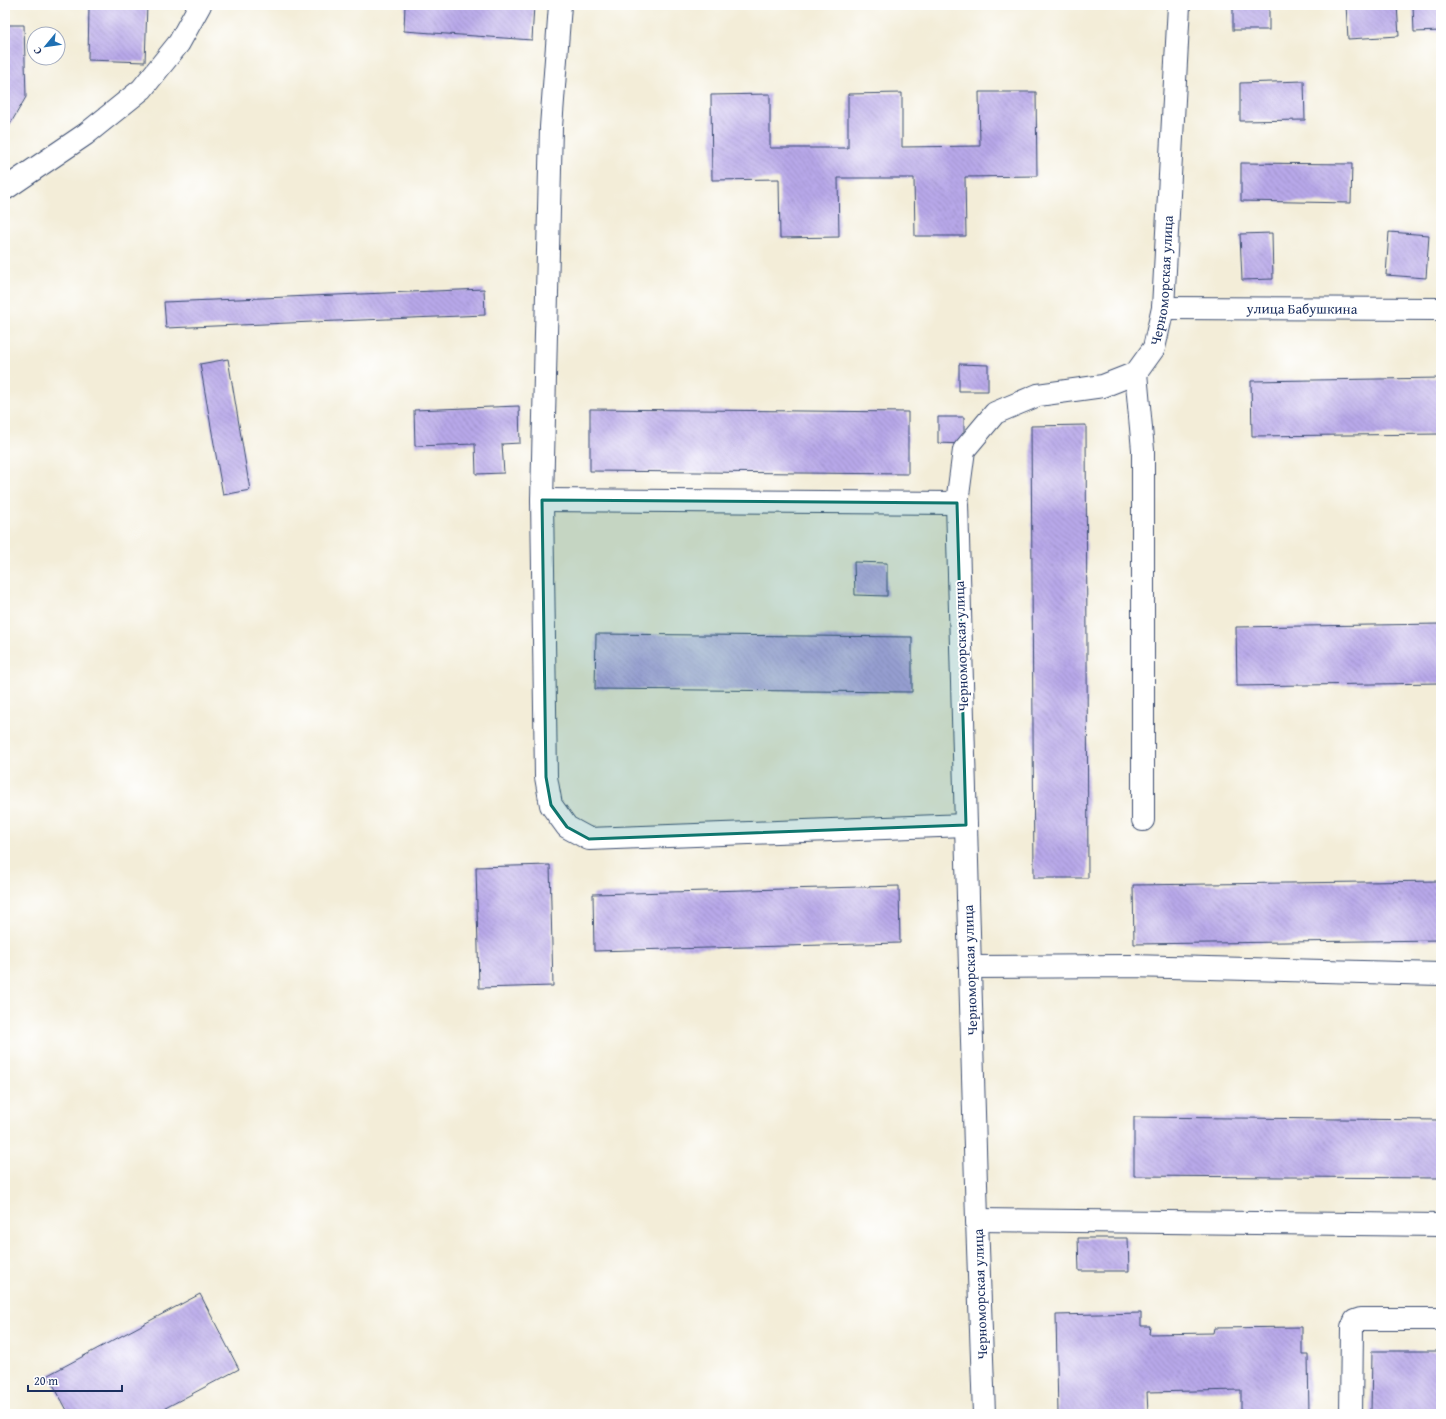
<svg xmlns="http://www.w3.org/2000/svg" width="1446" height="1419" font-family="'Gentium Book Plus',serif">
<style>
.building{fill:url(#building-back-hatch)}
.lines{fill:none;stroke-linecap:round;stroke-linejoin:round}
.minor-casing{stroke:#3b4c70;stroke-width:24}
.minor{stroke:#fff;stroke-width:22}
.marked{fill:#0f766e;fill-opacity:0.2;stroke:#0f766e;stroke-width:3;stroke-linejoin:round}
.labels{text-anchor:middle;stroke-width:4;stroke-linejoin:round;paint-order:stroke}
.street-label{font-size:14px;fill:#1b2f5e;stroke:#fff}
</style>
<defs>
<pattern id="building-back-hatch" width="6" height="6" patternUnits="userSpaceOnUse"><rect width="6" height="6" fill="#b8a8e9"/><path d="M-1 5l2 2M0 0l6 6M5-1l2 2" fill="none" stroke="#9589c0"/></pattern>
</defs>
<rect width="100%" height="100%" fill="#fff"/>
<filter id="ink" filterUnits="userSpaceOnUse"><feTurbulence type="fractalNoise" baseFrequency=".025" numOctaves="2"/><feDisplacementMap in="SourceGraphic" scale="8" xChannelSelector="R" yChannelSelector="G"/><feConvolveMatrix kernelMatrix="1 2 1 2 8 2 1 2 1" color-interpolation-filters="sRGB"/></filter>
<filter id="wash" filterUnits="userSpaceOnUse"><feTurbulence type="fractalNoise" baseFrequency=".012" numOctaves="4" result="noise"/><feDisplacementMap in="SourceGraphic" scale="16" xChannelSelector="R" yChannelSelector="G"/><feGaussianBlur stdDeviation="0.9" result="paint"/><feColorMatrix in="noise" values="0 0 0 0 0 0 0 0 0 0 0 0 0 0 0 0 0 1.4 0 .05"/><feComposite in="paint" operator="in"/></filter>
<g filter="url(#wash)">
<rect width="100%" height="100%" fill="#f3edd8"/>
<g id="blocks">
<g class="building">
<path d="M 89,5 L 147,5 L 145,62 L 88,60 Z"/>
<path d="M 405,5 L 534,5 L 532,40 L 404,31 Z"/>
<rect x="1233" y="5" width="36" height="25"/>
<path d="M 1346,5 L 1397,5 L 1399,36 L 1348,39 Z"/>
<path d="M 1413,5 L 1441,5 L 1441,31 L 1414,32 Z"/>
<path d="M 5,25 L 24,25 L 26,97 L 5,133 Z"/>
<path d="M 1304,81 L 1305,120 L 1240,121 L 1240,83 Z"/>
<path d="M 979,92 L 1036,92 L 1037,176 L 965,177 L 966,236 L 915,236 L 914,178 L 838,178 L 839,237 L 780,238 L 779,179 L 712,180 L 711,95 L 770,94 L 770,148 L 848,148 L 848,94 L 902,93 L 902,147 L 980,146 Z"/>
<path d="M 1241,163 L 1352,164 L 1351,203 L 1241,201 Z"/>
<path d="M 1389,232 L 1429,235 L 1426,278 L 1386,275 Z"/>
<path d="M 1272,233 L 1273,279 L 1242,280 L 1240,234 Z"/>
<path d="M 484,289 L 485,315 L 166,328 L 164,302 Z"/>
<path d="M 228,359 L 250,490 L 223,495 L 200,364 Z"/>
<path d="M 959,364 L 988,365 L 988,391 L 959,391 Z"/>
<path d="M 1441,378 L 1441,434 L 1252,436 L 1251,381 Z"/>
<path d="M 519,406 L 520,443 L 502,444 L 504,473 L 476,474 L 475,444 L 415,446 L 414,410 Z"/>
<path d="M 590,409 L 908,412 L 908,474 L 590,471 Z"/>
<path d="M 938,417 L 964,417 L 964,444 L 938,443 Z"/>
<path d="M 1086,425 L 1088,878 L 1034,878 L 1031,426 Z"/>
<path d="M 854,562 L 887,563 L 887,596 L 855,595 Z"/>
<path d="M 1441,624 L 1441,683 L 1237,686 L 1236,627 Z"/>
<path d="M 596,634 L 912,637 L 912,692 L 595,689 Z"/>
<path d="M 550,865 L 553,986 L 479,988 L 476,867 Z"/>
<path d="M 1441,881 L 1441,940 L 1134,944 L 1133,885 Z"/>
<path d="M 899,886 L 900,943 L 594,951 L 593,894 Z"/>
<path d="M 1134,1117 L 1441,1120 L 1441,1178 L 1134,1176 Z"/>
<path d="M 1078,1238 L 1128,1238 L 1129,1271 L 1079,1271 Z"/>
<path d="M 200,1294 L 239,1369 L 154,1414 L 69,1414 L 48,1375 Z"/>
<path d="M 1141,1313 L 1141,1326 L 1150,1326 L 1149,1334 L 1213,1333 L 1214,1328 L 1302,1327 L 1302,1355 L 1308,1355 L 1309,1414 L 1241,1414 L 1241,1390 L 1147,1392 L 1148,1414 L 1058,1414 L 1056,1315 Z"/>
<path d="M 1372,1351 L 1441,1351 L 1441,1414 L 1371,1414 Z"/>
</g>
</g>
</g>
<g filter="url(#ink)">
<use href="#blocks" fill-opacity="0" stroke="#3b4c70" stroke-width="1"/>
<g class="lines">
<defs>
<g id="minor">
<path d="M 560,5 L 551,127 L 542,500 L 546,777 L 551,805 L 567,827 L 589,839 L 966,825"/>
<path d="M 5,189 L 86,134 L 142,89 L 179,43 L 200,5"/>
<path id="s1" d="M 1163,308 L 1441,309"/>
<path d="M 1136,373 L 1143,450 L 1143,820"/>
<path d="M 542,500 L 957,503"/>
<path d="M 970,967 L 1130,966 L 1441,974"/>
<path d="M 977,1220 L 1441,1225"/>
<path id="s2" d="M 984,1414 L 977,1220 L 957,503 L 964,450 L 995,413 L 1038,395 L 1103,386 L 1136,373 L 1154,348 L 1163,308 L 1179,5"/>
<path d="M 1351,1414 L 1352,1328 L 1355,1321 L 1361,1319 L 1441,1319"/>
</g>
</defs>
<use href="#minor" class="minor-casing"/>
<use href="#minor" class="minor"/>
</g>
</g>
<path class="marked" d="M 542,500 L 957,503 L 966,825 L 589,839 L 567,827 L 551,805 L 546,777 Z"/>
<g class="labels">
<g class="street-label">
<text dy="5" stroke="none"><textPath href="#s2" startOffset="1260">Черноморская улица</textPath></text>
<text dy="5" stroke="none"><textPath href="#s1" startOffset="139">улица Бабушкина</textPath></text>
<text transform="translate(961 646) rotate(-92)" y="5">Черноморская улица</text>
<text transform="translate(970 970) rotate(-92)" y="5">Черноморская улица</text>
<text transform="translate(980 1294) rotate(-92)" y="5">Черноморская улица</text>
</g>
</g>
<rect width="1446" height="1419" fill="none" stroke="#fff" stroke-width="20"/>
<g transform="translate(46 46) rotate(241)"><circle r="19" fill="#ffffff" stroke="#a4acbf"/>
<path d="M0-3L7 15L0 10L-7 15Z" fill="#1f6fb2"/>
<text y="-6" font-size="11" font-weight="bold" text-anchor="middle" fill="#1b2f5e">С</text>
</g>
<path d="M28 1385v6h94v-6" fill="none" stroke="#1b2f5e" stroke-width="2"/>
<text x="34" y="1385" font-size="12" fill="#1b2f5e" stroke="#ffffff" stroke-width="3" paint-order="stroke">20 m</text>
</svg>
